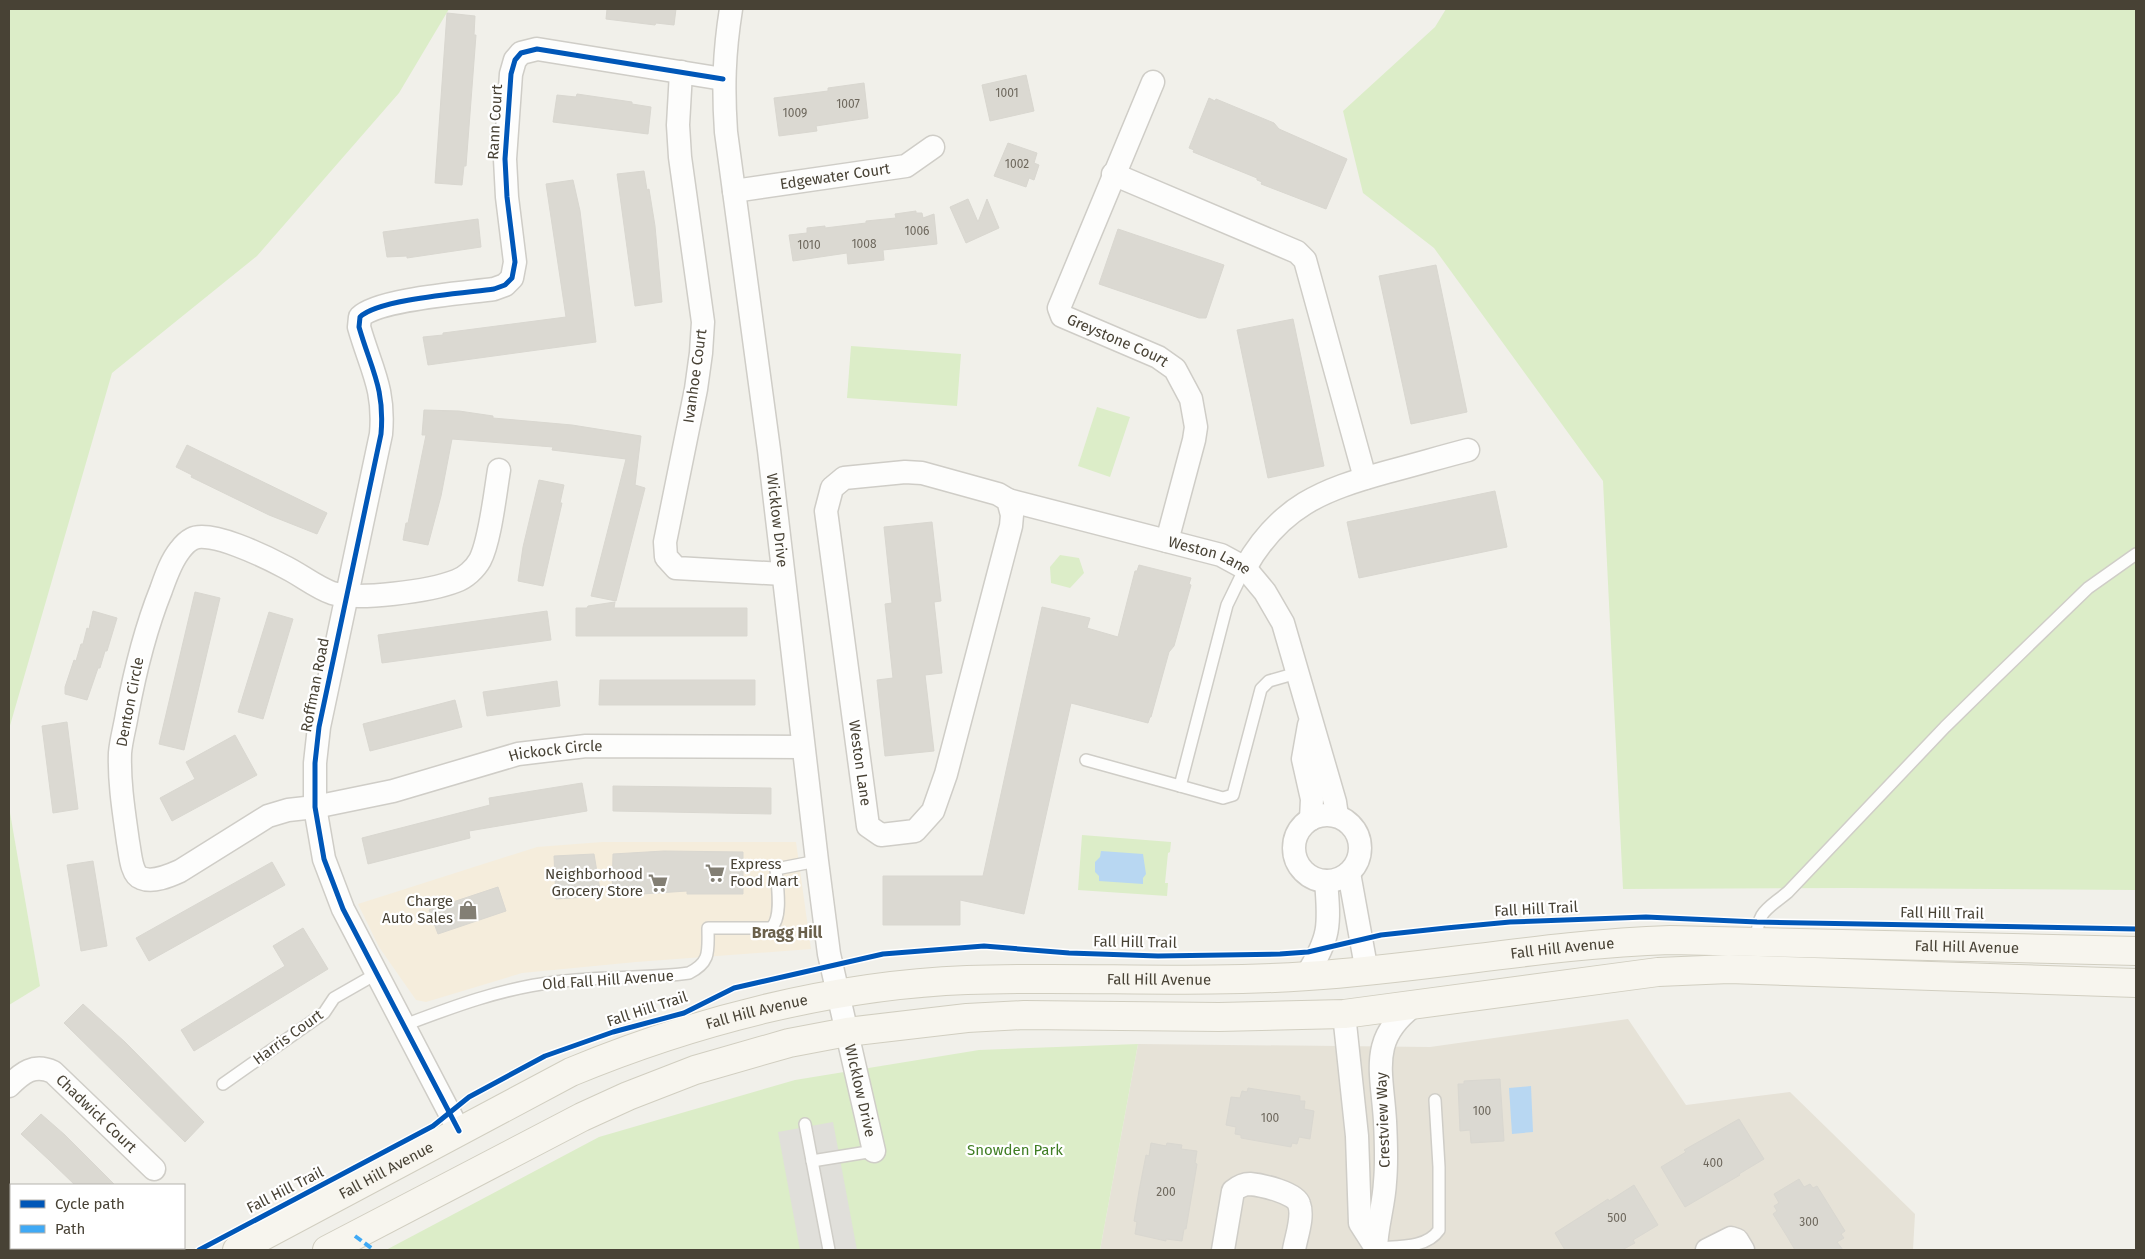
<svg xmlns="http://www.w3.org/2000/svg" width="2145" height="1259" font-family="'Fira Sans',sans-serif">
<style>
.residential{fill:#e6e2d7}
.commercial{fill:#f5eddc}
.green{fill:#dcedc8}
.parking{fill:#e0dfda}
.water{fill:#b8d7f2}
.building{fill:#dbd9d2;stroke:#d9d7d0}
.lines{fill:none;stroke-linecap:round;stroke-linejoin:round}
.lane-casing{stroke:#cfcdc7;stroke-width:14}
.street-casing{stroke:#cfcdc7;stroke-width:25}
.secondary-casing{stroke:#d1cec0;stroke-width:30}
.lane{stroke:#fdfdfc;stroke-width:11}
.street{stroke:#fdfdfc;stroke-width:22}
.secondary{stroke:#f7f5ee;stroke-width:28}
.quiet{stroke:#3fa9f5;stroke-width:4;stroke-dasharray:8 4;stroke-linecap:butt}
.cycleway-casing{stroke:#fff;stroke-width:8}
.cycleway{stroke:#0057b8;stroke-width:5}
.labels{text-anchor:middle;stroke-width:4.5;stroke-linejoin:round;paint-order:stroke}
.number-label{font-size:12px;fill:#6e685d}
.street-label{font-size:15px;fill:#484235;stroke:#fff}
.poi-label{font-size:15px;fill:#484235;stroke:#fff;text-anchor:end}
.park-label{font-size:15px;fill:#407e24;stroke:#fff}
.neighbourhood-label{font-size:16px;font-weight:bold;fill:#6b614c;stroke:#fff}
</style>
<rect width="100%" height="100%" fill="#f1f0ea"/>
<path class="residential" d="M 1628,1019 L 1686,1105 L 1790,1092 L 1915,1214 L 1913,1250 L 1100,1250 L 1138,1044 L 1430,1047 Z"/>
<path class="commercial" d="M 602,842 L 796,842 L 811,949 L 636,962 L 522,973 L 426,1002 L 416,1000 L 379,947 L 358,904 L 537,847 Z"/>
<g class="green">
<path d="M 9,9 L 449,9 L 399,93 L 257,256 L 112,373 L 9,729 Z"/>
<path d="M 1446,9 L 2136,9 L 2136,890 L 1849,888 L 1623,889 L 1603,481 L 1434,248 L 1363,193 L 1343,111 L 1435,27 Z"/>
<path d="M 851,346 L 961,354 L 957,406 L 847,398 Z"/>
<path d="M 1097,407 L 1130,417 L 1110,477 L 1078,466 Z"/>
<path d="M 1060,555 L 1079,558 L 1084,573 L 1070,588 L 1051,583 L 1050,567 Z"/>
<path d="M 9,807 L 40,986 L 9,1005 Z"/>
<path d="M 1082,835 L 1171,842 L 1170,852 L 1168,853 L 1165,883 L 1168,883 L 1167,896 L 1078,890 Z"/>
<path d="M 1138,1044 L 1100,1250 L 386,1250 L 599,1137 L 795,1080 L 979,1050 Z"/>
</g>
<path class="parking" d="M 833,1122 L 857,1250 L 800,1250 L 778,1132 Z"/>
<g class="water">
<path d="M 1101,851 L 1143,854 L 1146,874 L 1143,878 L 1143,884 L 1099,881 L 1099,876 L 1095,872 L 1095,862 L 1100,857 Z"/>
<path d="M 1531,1086 L 1533,1132 L 1512,1134 L 1509,1088 Z"/>
</g>
<g class="building">
<path d="M 607,9 L 676,9 L 674,25 L 656,23 L 655,25 L 606,19 Z"/>
<path d="M 447,13 L 475,16 L 474,35 L 476,35 L 466,166 L 464,166 L 462,185 L 435,183 Z"/>
<path d="M 1026,75 L 1034,111 L 990,121 L 982,85 Z"/>
<path d="M 864,83 L 868,118 L 816,126 L 817,131 L 779,136 L 774,98 L 828,91 L 828,88 Z"/>
<path d="M 577,94 L 632,102 L 632,104 L 651,107 L 648,134 L 553,122 L 557,95 L 576,97 Z"/>
<path d="M 1209,98 L 1215,101 L 1216,99 L 1274,123 L 1279,129 L 1347,159 L 1326,209 L 1261,184 L 1262,182 L 1257,180 L 1257,178 L 1193,152 L 1194,150 L 1189,148 Z"/>
<path d="M 1008,143 L 1037,153 L 1034,163 L 1039,165 L 1034,180 L 1029,178 L 1026,187 L 994,176 Z"/>
<path d="M 644,171 L 647,190 L 649,189 L 655,226 L 662,302 L 635,306 L 617,174 Z"/>
<path d="M 573,180 L 580,211 L 596,342 L 428,365 L 423,337 L 443,335 L 443,333 L 566,317 L 546,184 Z"/>
<path d="M 968,199 L 978,222 L 987,199 L 999,228 L 966,243 L 950,207 Z"/>
<path d="M 916,211 L 916,213 L 922,213 L 923,218 L 934,214 L 937,244 L 883,250 L 884,260 L 848,264 L 847,253 L 793,261 L 789,235 L 807,233 L 807,228 L 825,226 L 825,228 L 866,223 L 866,221 L 896,218 L 895,214 Z"/>
<path d="M 478,219 L 481,247 L 407,258 L 407,256 L 387,257 L 383,232 Z"/>
<path d="M 1118,229 L 1224,265 L 1206,318 L 1199,318 L 1099,284 Z"/>
<path d="M 1436,265 L 1467,412 L 1411,424 L 1379,276 Z"/>
<path d="M 1293,319 L 1324,466 L 1268,478 L 1237,330 Z"/>
<path d="M 424,410 L 459,411 L 493,416 L 493,418 L 572,425 L 641,436 L 635,485 L 645,488 L 616,601 L 591,596 L 626,459 L 552,450 L 553,447 L 452,439 L 441,496 L 428,545 L 403,540 L 406,523 L 408,523 L 426,435 L 422,435 Z"/>
<path d="M 187,445 L 327,513 L 317,534 L 269,515 L 191,477 L 192,475 L 176,467 Z"/>
<path d="M 539,480 L 564,485 L 560,503 L 562,503 L 543,586 L 518,581 L 523,547 Z"/>
<path d="M 1495,491 L 1507,547 L 1359,578 L 1347,522 Z"/>
<path d="M 932,522 L 941,601 L 934,602 L 942,673 L 925,675 L 934,751 L 885,756 L 877,680 L 893,678 L 885,604 L 892,603 L 884,527 Z"/>
<path d="M 1139,565 L 1191,578 L 1189,584 L 1191,585 L 1181,621 L 1174,646 L 1169,652 L 1151,717 L 1150,717 L 1148,723 L 1071,703 L 1024,914 L 960,900 L 960,925 L 883,925 L 883,876 L 983,876 L 1042,607 L 1090,618 L 1087,628 L 1118,637 L 1135,571 L 1137,571 Z"/>
<path d="M 195,592 L 220,598 L 184,750 L 159,744 Z"/>
<path d="M 615,602 L 614,608 L 747,608 L 747,636 L 576,636 L 576,608 L 587,608 L 588,606 Z"/>
<path d="M 93,611 L 117,618 L 107,651 L 105,651 L 100,668 L 98,668 L 87,700 L 65,694 L 65,687 L 74,660 L 76,661 L 81,644 L 83,644 L 87,628 L 89,629 Z"/>
<path d="M 547,611 L 551,640 L 382,663 L 378,635 Z"/>
<path d="M 269,612 L 293,619 L 263,719 L 238,712 Z"/>
<path d="M 600,680 L 755,680 L 755,705 L 599,705 Z"/>
<path d="M 557,681 L 560,706 L 487,716 L 483,692 Z"/>
<path d="M 455,700 L 462,727 L 370,751 L 363,724 Z"/>
<path d="M 67,722 L 78,809 L 53,813 L 42,726 Z"/>
<path d="M 235,735 L 257,775 L 172,821 L 160,798 L 195,779 L 186,762 Z"/>
<path d="M 582,783 L 587,811 L 469,831 L 470,838 L 368,864 L 362,838 L 490,805 L 489,798 Z"/>
<path d="M 613,786 L 771,788 L 771,814 L 613,811 Z"/>
<path d="M 664,851 L 743,852 L 743,894 L 687,894 L 687,891 L 612,896 L 613,854 Z"/>
<path d="M 594,854 L 601,896 L 556,899 L 554,856 Z"/>
<path d="M 93,861 L 107,946 L 81,951 L 67,865 Z"/>
<path d="M 272,862 L 285,885 L 149,961 L 136,938 Z"/>
<path d="M 498,887 L 506,911 L 438,934 L 429,910 Z"/>
<path d="M 303,928 L 328,969 L 194,1051 L 181,1030 L 285,966 L 273,946 Z"/>
<path d="M 83,1004 L 125,1042 L 204,1122 L 185,1142 L 64,1023 Z"/>
<path d="M 1500,1079 L 1504,1141 L 1471,1143 L 1470,1130 L 1460,1131 L 1458,1084 L 1464,1084 L 1464,1081 Z"/>
<path d="M 1248,1088 L 1300,1096 L 1300,1101 L 1305,1101 L 1304,1109 L 1314,1111 L 1310,1139 L 1299,1137 L 1297,1144 L 1292,1143 L 1291,1147 L 1241,1138 L 1241,1135 L 1235,1134 L 1236,1127 L 1226,1125 L 1231,1097 L 1240,1098 L 1242,1091 L 1247,1092 Z"/>
<path d="M 41,1114 L 65,1135 L 115,1185 L 75,1185 L 49,1160 L 21,1134 Z"/>
<path d="M 1739,1119 L 1764,1159 L 1739,1174 L 1740,1175 L 1685,1207 L 1661,1167 L 1686,1152 L 1684,1150 Z"/>
<path d="M 1151,1143 L 1166,1146 L 1167,1143 L 1182,1145 L 1181,1149 L 1197,1151 L 1195,1163 L 1197,1164 L 1186,1229 L 1184,1229 L 1182,1241 L 1166,1239 L 1166,1241 L 1135,1234 L 1137,1222 L 1134,1221 L 1139,1191 L 1146,1155 L 1149,1156 Z"/>
<path d="M 1799,1179 L 1804,1187 L 1810,1184 L 1813,1188 L 1817,1186 L 1845,1231 L 1841,1234 L 1844,1238 L 1837,1242 L 1843,1250 L 1795,1250 L 1788,1238 L 1773,1214 L 1777,1211 L 1774,1206 L 1779,1203 L 1774,1194 Z"/>
<path d="M 1634,1185 L 1658,1225 L 1633,1240 L 1635,1243 L 1622,1250 L 1565,1250 L 1555,1233 L 1608,1199 L 1609,1201 Z"/>
</g>
<g class="lines">
<defs>
<g id="lane">
<path d="M 1245,568 L 1227,605 L 1180,786 L 1223,798 L 1233,795 L 1261,689 L 1269,681 L 1297,673"/>
<path d="M 1086,760 L 1180,786"/>
<path d="M 1756,942 C 1758,910 1765,911 1788,892 L 1945,727 L 1994,679 L 2088,588 L 2136,554"/>
<path d="M 402,1026 C 452,1007 502,988 556,982 C 600,976 645,979 689,973 C 711,962 708,951 708,928 L 771,928 C 783,918 777,884 776,869 L 817,861"/>
<path d="M 223,1084 L 324,1013 L 334,998 L 376,974"/>
<path d="M 805,1124 L 829,1250"/>
<path d="M 812,1161 L 874,1151"/>
<path d="M 1376,1248 C 1397,1246 1426,1249 1439,1230 L 1439,1167 L 1435,1100"/>
</g>
<g id="street">
<path id="s1" d="M 731,9 C 724,53 723,88 726,132 L 769,450 L 817,861 L 829,954 L 874,1151"/>
<path d="M 681,72 L 678,125 L 680,157 L 703,322 L 701,353 L 696,389 L 665,542 L 666,557 L 676,568 L 783,574"/>
<path id="s2" d="M 1153,82 L 1059,308 L 1062,316 L 1158,357 L 1175,369 L 1191,399 L 1196,427 L 1194,440 L 1167,541"/>
<path d="M 1113,174 L 1297,252 L 1305,260 L 1365,478"/>
<path id="s3" d="M 734,191 L 906,166 L 933,147"/>
<path id="s4" d="M 499,470 C 495,494 490,541 480,560 C 475,569 465,578 456,581 C 431,591 357,601 332,593 C 315,587 300,574 283,566 C 266,557 209,529 192,539 C 188,541 183,546 180,550 C 171,561 166,576 161,590 C 145,630 135,671 127,714 C 125,727 121,740 120,753 C 119,783 124,813 128,842 C 130,851 131,875 141,878 C 153,883 169,876 180,871 L 268,816 L 288,810 L 315,807 L 393,791 L 518,754 L 586,746 L 803,747"/>
<path d="M 905,472 L 922,473 L 998,494 L 1008,500 L 1012,515 L 1011,526 L 946,774 L 933,811 L 915,831 L 881,835 L 868,826 L 826,511 L 832,488 L 844,478 Z"/>
<path id="s5" d="M 1008,500 L 1221,555 L 1245,568 L 1265,592 L 1283,623 L 1335,802 L 1337,816"/>
<path d="M 1245,568 C 1280,506 1322,490 1387,472 C 1414,465 1441,457 1468,450"/>
<path d="M 1309,725 L 1303,759 L 1312,799 L 1311,819"/>
<circle cx="1327" cy="848" r="33"/>
<path d="M 1349,873 L 1367,972"/>
<path d="M 1306,976 C 1330,938 1330,926 1326,881"/>
<path d="M 1344,1014 L 1357,1136 L 1360,1223 L 1376,1248"/>
<path id="s6" d="M 9,1086 C 22,1073 34,1063 53,1072 L 154,1169"/>
<path d="M 459,1131 L 343,909 L 324,859 L 315,807 L 315,763 L 319,727 L 381,434 C 385,388 371,369 359,327 L 360,317 C 378,299 465,293 494,289 L 505,285 L 512,278 L 515,262 L 507,197 L 505,159 L 511,74 L 515,60 L 521,53 L 537,49 L 723,79"/>
<path d="M 1223,1250 L 1233,1191 C 1238,1187 1243,1184 1250,1184 C 1262,1185 1296,1193 1299,1204 C 1304,1217 1296,1237 1294,1250"/>
<path d="M 1376,1250 C 1376,1228 1384,1205 1385,1182 C 1387,1162 1386,1141 1385,1121 C 1382,1071 1368,1038 1416,1004"/>
<path d="M 1707,1250 L 1731,1238 L 1737,1240 L 1743,1250"/>
</g>
<g id="secondary">
<path id="s7" d="M 237,1250 L 571,1072 C 694,1021 834,985 967,980 C 1081,976 1195,984 1308,976 C 1429,968 1549,944 1670,940 L 2136,951"/>
<path d="M 327,1250 L 582,1117 L 628,1096 L 695,1070 L 789,1043 L 847,1032 L 967,1018 L 1024,1015 L 1219,1017 L 1344,1014 L 1658,972 L 1729,969 L 2136,983"/>
</g>
</defs>
<use href="#lane" class="lane-casing"/>
<use href="#street" class="street-casing"/>
<use href="#secondary" class="secondary-casing"/>
<use href="#lane" class="lane"/>
<use href="#street" class="street"/>
<use href="#secondary" class="secondary"/>
<path class="quiet" d="M 355,1236 L 374,1250"/>
<defs>
<g id="cycleway">
<path d="M 459,1131 L 343,909 L 324,859 L 315,807 L 315,763 L 319,727 L 381,434 C 385,388 371,369 359,327 L 360,317 C 378,299 465,293 494,289 L 505,285 L 512,278 L 515,262 L 507,197 L 505,159 L 511,74 L 515,60 L 521,53 L 537,49 L 723,79"/>
<path d="M 199,1250 L 433,1126 L 469,1097 L 545,1056 L 613,1032 L 684,1013 L 734,988 L 883,954 L 984,946 L 1069,953 L 1158,956 L 1280,954 L 1308,952 L 1381,935 L 1446,928 L 1510,922 L 1646,917 L 1757,922 L 2136,929"/>
</g>
</defs>
<use href="#cycleway" class="cycleway-casing"/>
<use href="#cycleway" class="cycleway"/>
</g>
<defs>
<symbol id="supermarket-bare" viewBox="-9 -9 18 18"><path d="M-6-5.5h2.5l.6 2H6L4.5 2H-2.5L-4.4-4H-6ZM-1.5 3.2a1.3 1.3 0 1 0 .1 0ZM3 3.2a1.3 1.3 0 1 0 .1 0Z" fill="#837f74" stroke="#fff" stroke-width="2.5" paint-order="stroke"/></symbol>
<symbol id="shop-bare" viewBox="-9 -9 18 18"><path d="M-5-2.5h2.3a2.7 3.5 0 0 1 5.4 0H5L5.5 6h-11ZM-1.5-2.5h3a1.5 2.3 0 0 0-3 0Z" fill="#837f74" stroke="#fff" stroke-width="2.5" paint-order="stroke"/></symbol>
</defs>
<g fill-rule="evenodd">
<use href="#supermarket-bare" x="701" y="859" width="28" height="28"/>
<use href="#supermarket-bare" x="644" y="869" width="28" height="28"/>
<use href="#shop-bare" x="454" y="896" width="28" height="28"/>
</g>
<g class="labels">
<g class="number-label">
<text x="1007" y="97">1001</text>
<text x="848" y="108">1007</text>
<text x="795" y="117">1009</text>
<text x="1017" y="168">1002</text>
<text x="917" y="235">1006</text>
<text x="864" y="248">1008</text>
<text x="809" y="249">1010</text>
<text x="1482" y="1115">100</text>
<text x="1270" y="1122">100</text>
<text x="1713" y="1167">400</text>
<text x="1166" y="1196">200</text>
<text x="1617" y="1222">500</text>
<text x="1809" y="1226">300</text>
</g>
<g class="street-label">
<text transform="translate(495 122) rotate(-87)" y="5">Rann Court</text>
<text dy="5" stroke="none"><textPath href="#s3" startOffset="102">Edgewater Court</textPath></text>
<text dy="5" stroke="none"><textPath href="#s2" startOffset="314">Greystone Court</textPath></text>
<text transform="translate(695 376) rotate(-82)" y="5">Ivanhoe Court</text>
<text dy="5" stroke="none"><textPath href="#s1" startOffset="515">Wicklow Drive</textPath></text>
<text dy="5" stroke="none"><textPath href="#s5" startOffset="209">Weston Lane</textPath></text>
<text transform="translate(315 685) rotate(-79)" y="5">Roffman Road</text>
<text transform="translate(130 702) rotate(-79)" y="5">Denton Circle</text>
<text dy="5" stroke="none"><textPath href="#s4" startOffset="1202">Hickock Circle</textPath></text>
<text transform="translate(860 763) rotate(82)" y="5">Weston Lane</text>
<text transform="translate(1536 909) rotate(-3)" y="5">Fall Hill Trail</text>
<text transform="translate(1942 913) rotate(1)" y="5">Fall Hill Trail</text>
<text transform="translate(1135 942) rotate(1)" y="5">Fall Hill Trail</text>
<text dy="5" stroke="none"><textPath href="#s7" startOffset="1789">Fall Hill Avenue</textPath></text>
<text dy="5" stroke="none"><textPath href="#s7" startOffset="1384">Fall Hill Avenue</textPath></text>
<text dy="5" stroke="none"><textPath href="#s7" startOffset="979">Fall Hill Avenue</textPath></text>
<text transform="translate(608 980) rotate(-4)" y="5">Old Fall Hill Avenue</text>
<text transform="translate(647 1009) rotate(-18)" y="5">Fall Hill Trail</text>
<text dy="5" stroke="none"><textPath href="#s7" startOffset="574">Fall Hill Avenue</textPath></text>
<text transform="translate(288 1037) rotate(-36)" y="5">Harris Court</text>
<text dy="5" stroke="none"><textPath href="#s1" startOffset="1092">WIcklow Drive</textPath></text>
<text dy="5" stroke="none"><textPath href="#s6" startOffset="110">Chadwick Court</textPath></text>
<text transform="translate(1383 1120) rotate(-92)" y="5">Crestview Way</text>
<text dy="5" stroke="none"><textPath href="#s7" startOffset="169">Fall Hill Avenue</textPath></text>
<text transform="translate(285 1190) rotate(-27)" y="5">Fall Hill Trail</text>
</g>
<g class="poi-label">
<text x="730" y="869" text-anchor="start">Express<tspan x="730" dy="17">Food Mart</tspan></text>
<text x="643" y="879">Neighborhood<tspan x="643" dy="17">Grocery Store</tspan></text>
<text x="453" y="906">Charge<tspan x="453" dy="17">Auto Sales</tspan></text>
</g>
<g class="park-label">
<text x="1015" y="1155">Snowden Park</text>
</g>
<g class="neighbourhood-label">
<text x="787" y="938">Bragg Hill</text>
</g>
</g>
<rect width="2145" height="1259" fill="none" stroke="#484235" stroke-width="20"/>
<rect x="10" y="1184" width="175" height="65" fill="#ffffff" stroke="#b6b3ae"/>
<rect x="20" y="1200" width="25" height="8" fill="#0057b8" stroke="#b6b3ae"/>
<text x="55" y="1209" font-size="15" fill="#484235">Cycle path</text>
<rect x="20" y="1225" width="25" height="8" fill="#3fa9f5" stroke="#b6b3ae"/>
<text x="55" y="1234" font-size="15" fill="#484235">Path</text>
</svg>
